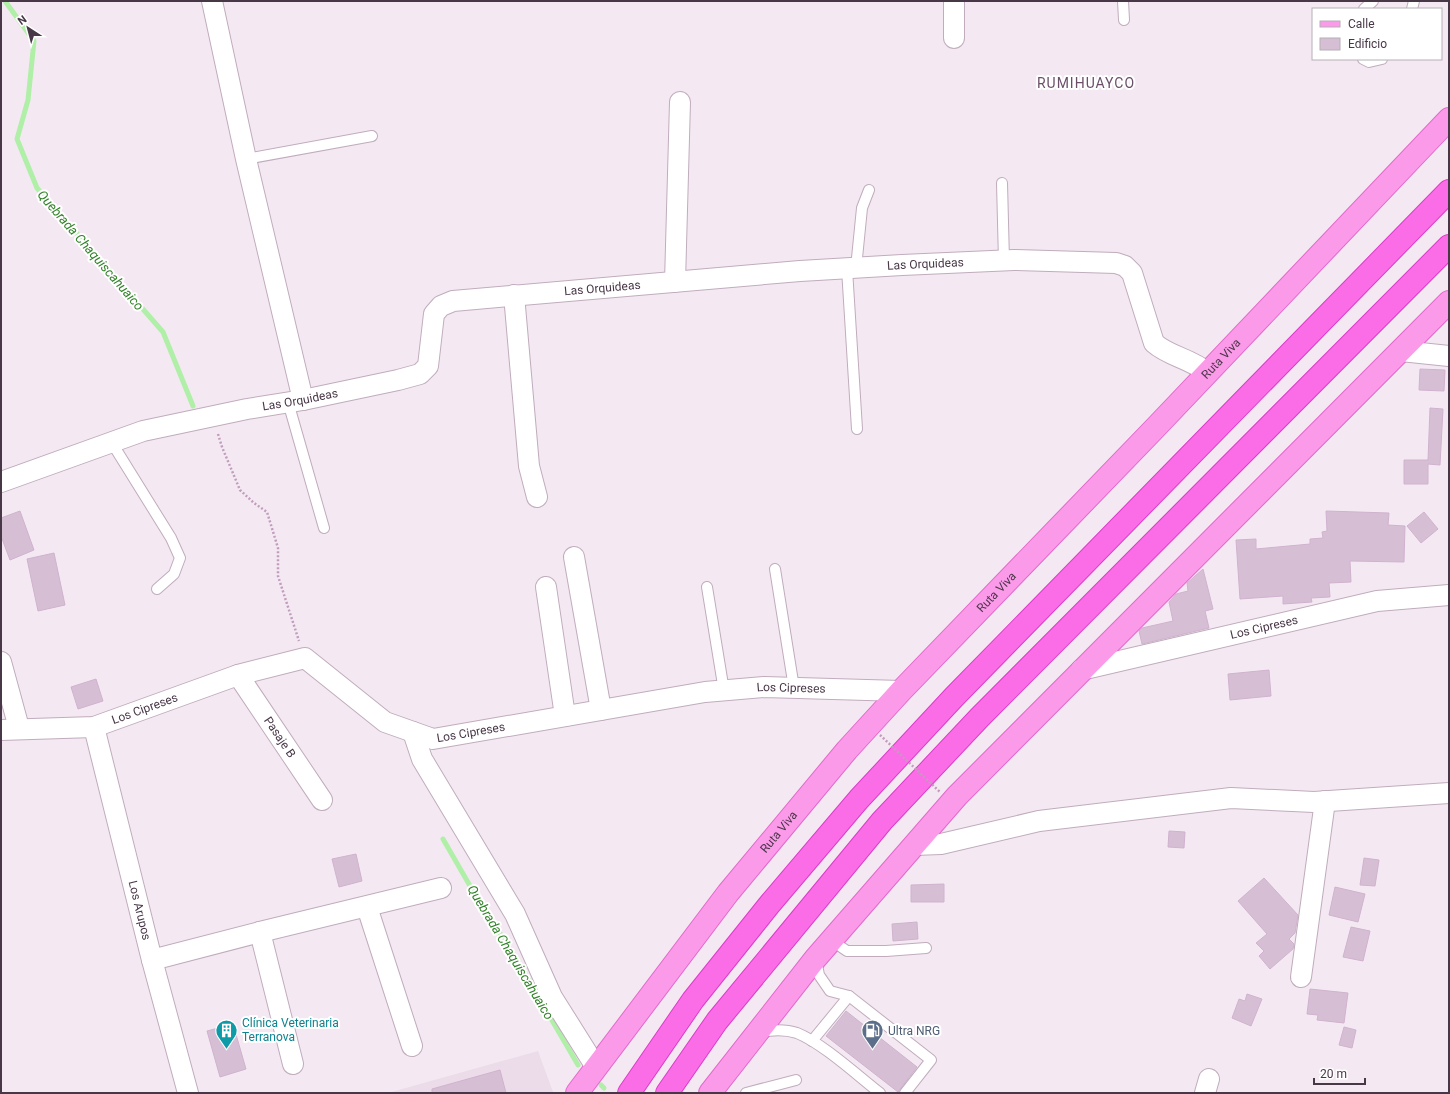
<svg xmlns="http://www.w3.org/2000/svg" width="1450" height="1094" font-family="Roboto,sans-serif">
<style>
.residential{fill:#ecdbe9}
.lines{fill:none;stroke-linecap:round;stroke-linejoin:round}
.stream{stroke:#b0efa7;stroke-width:5}
.building{fill:#d6bfd4;stroke:#d0b2ce}
.lane-casing{stroke:#c0acbd;stroke-width:12}
.street-casing{stroke:#c0acbd;stroke-width:22}
.primary-casing{stroke:#e269cd;stroke-width:24}
.highway-casing{stroke:#db3cca;stroke-width:24}
.path{stroke:#c19dbd;stroke-width:2.5;stroke-dasharray:2 2;stroke-linecap:butt}
.lane{stroke:#fff;stroke-width:10}
.street{stroke:#fff;stroke-width:20}
.primary{stroke:#fc9aea;stroke-width:22}
.highway{stroke:#fb6de7;stroke-width:22}
.path-bridge{stroke:#c19dbd;stroke-width:2.5;stroke-dasharray:2 2;stroke-linecap:butt}
.labels{text-anchor:middle;stroke-width:4;stroke-linejoin:round;paint-order:stroke}
.street-label{font-size:12px;fill:#483747;stroke:#fff}
.culture-label{font-size:12px;fill:#0d838f;stroke:#fff;text-anchor:start}
.service-label{font-size:12px;fill:#4e5e75;stroke:#fff;text-anchor:start}
.water-label{font-size:13px;font-style:italic;fill:#318228;stroke:#fff}
.quarter-label{font-size:14px;letter-spacing:1px;fill:#6b4f69;stroke:#fff}
</style>
<rect width="100%" height="100%" fill="#f4e9f2"/>
<path class="residential" d="M 538,1051 L 553,1092 L 552,1093 L 388,1093 Z"/>
<g class="lines">
<g class="stream">
<path d="M 5,1 L 34,41 L 28,100 L 17,139 L 37,188 L 163,332 L 193,406"/>
<path d="M 443,839 L 477,898 L 514,955 L 578,1065"/>
<path d="M 601,1085 L 604,1088"/>
</g>
</g>
<g class="building">
<path d="M 1420,369 L 1445,370 L 1444,391 L 1419,390 Z"/>
<path d="M 1430,408 L 1443,409 L 1440,465 L 1428,464 L 1428,484 L 1404,484 L 1404,460 L 1428,460 Z"/>
<path d="M 20,511 L 34,550 L 10,560 L 1,536 L 1,518 Z"/>
<path d="M 1326,511 L 1389,513 L 1388,525 L 1405,526 L 1404,562 L 1350,561 L 1351,582 L 1329,583 L 1330,597 L 1311,598 L 1312,602 L 1283,604 L 1283,596 L 1240,599 L 1236,540 L 1256,539 L 1256,549 L 1310,544 L 1310,539 L 1323,538 L 1322,532 L 1327,531 Z"/>
<path d="M 1424,512 L 1438,529 L 1421,543 L 1407,526 Z"/>
<path d="M 54,553 L 65,605 L 38,611 L 27,559 Z"/>
<path d="M 1203,569 L 1213,609 L 1205,611 L 1209,628 L 1142,644 L 1139,631 L 1142,628 L 1173,621 L 1169,602 L 1176,594 L 1188,591 L 1187,583 Z"/>
<path d="M 1269,670 L 1271,696 L 1230,700 L 1228,674 Z"/>
<path d="M 96,679 L 103,701 L 78,709 L 71,687 Z"/>
<path d="M 1169,831 L 1185,832 L 1184,848 L 1168,847 Z"/>
<path d="M 356,854 L 362,881 L 339,887 L 332,859 Z"/>
<path d="M 1364,858 L 1379,860 L 1375,886 L 1360,885 Z"/>
<path d="M 1264,878 L 1298,915 L 1295,933 L 1289,939 L 1294,944 L 1293,949 L 1270,969 L 1259,956 L 1264,951 L 1256,943 L 1267,934 L 1238,901 Z"/>
<path d="M 944,884 L 944,902 L 911,902 L 911,885 Z"/>
<path d="M 1335,887 L 1365,894 L 1358,922 L 1329,915 Z"/>
<path d="M 917,922 L 918,939 L 893,941 L 892,924 Z"/>
<path d="M 1351,927 L 1370,931 L 1363,961 L 1343,957 Z"/>
<path d="M 1310,989 L 1348,993 L 1344,1023 L 1317,1020 L 1318,1015 L 1307,1014 Z"/>
<path d="M 1247,994 L 1262,999 L 1251,1026 L 1232,1018 L 1239,999 L 1245,1001 Z"/>
<path d="M 846,1011 L 917,1067 L 898,1092 L 826,1036 Z"/>
<path d="M 233,1024 L 246,1069 L 220,1077 L 207,1031 Z"/>
<path d="M 1344,1027 L 1356,1030 L 1352,1048 L 1339,1045 Z"/>
<path d="M 500,1070 L 506,1093 L 432,1093 L 432,1089 Z"/>
</g>
<g class="lines">
<defs>
<g id="lane">
<path d="M 1123,1 L 1124,20"/>
<path d="M 1364,9 L 1373,1"/>
<path d="M 1412,9 L 1414,1"/>
<path d="M 1363,59 L 1369,62 L 1382,59"/>
<path d="M 246,159 L 372,136"/>
<path d="M 1002,183 L 1004,261"/>
<path d="M 856,268 L 862,208 L 869,190"/>
<path d="M 847,269 L 857,429"/>
<path d="M 288,402 L 324,528"/>
<path d="M 112,443 L 171,538 L 180,558 L 174,574 L 157,589"/>
<path d="M 775,569 L 794,688"/>
<path d="M 707,587 L 724,691"/>
<path d="M 831,940 L 847,951 L 886,951 L 926,948"/>
<path d="M 816,960 L 819,975 L 830,991 L 849,996 L 931,1060 L 905,1093"/>
<path d="M 760,1032 C 771,1030 785,1029 797,1033 C 822,1043 857,1075 880,1093"/>
<path d="M 812,1041 L 849,996"/>
<path d="M 746,1093 L 796,1080"/>
</g>
<g id="street">
<path d="M 212,1 L 246,159 L 303,400"/>
<path d="M 954,38 L 954,1"/>
<path d="M 675,282 L 680,102"/>
<path d="M 514,295 L 529,466 L 537,497"/>
<path d="M 1401,351 L 1449,356"/>
<path id="s1" d="M 1,482 L 143,431 L 247,409 L 303,400 L 398,380 L 420,374 L 428,366 L 434,314 L 441,306 L 453,301 L 800,271 L 902,265 L 1014,260 L 1116,263 L 1125,266 L 1132,273 L 1154,343 C 1170,357 1190,358 1208,373"/>
<path d="M 574,557 L 601,710"/>
<path d="M 546,587 L 565,716"/>
<path d="M 1,662 L 19,728"/>
<path id="s2" d="M 1081,670 L 1377,601 L 1449,595"/>
<path id="s3" d="M 238,675 L 322,800"/>
<path id="s4" d="M 94,727 L 152,960 L 188,1093"/>
<path id="s5" d="M 1,730 L 94,727 L 238,675 L 305,658 L 385,722 L 433,739 L 705,692 L 764,687 L 901,691"/>
<path d="M 413,732 L 422,759 L 515,914 L 552,997 L 596,1067"/>
<path d="M 914,845 L 941,844 L 1039,821 L 1231,798 L 1314,802 L 1449,793"/>
<path d="M 367,907 L 412,1046"/>
<path d="M 260,932 L 293,1064"/>
<path d="M 152,960 L 260,932 L 441,888"/>
<path d="M 1301,977 L 1325,801"/>
<path d="M 1205,1093 L 1209,1079"/>
</g>
<g id="primary">
<path id="s6" d="M 577,1093 L 728,893 L 847,750 L 901,691 L 1157,426 L 1449,119"/>
<path d="M 710,1093 L 815,959 L 957,796 L 1449,302"/>
</g>
<g id="highway">
<path d="M 629,1093 L 693,1000 L 769,905 L 859,799 L 954,697 L 1449,191"/>
<path d="M 667,1093 L 717,1021 L 882,821 L 979,718 L 1449,246"/>
</g>
</defs>
<use href="#lane" class="lane-casing"/>
<use href="#street" class="street-casing"/>
<use href="#primary" class="primary-casing"/>
<use href="#highway" class="highway-casing"/>
<path class="path" d="M 218,434 L 222,447 L 240,490 L 254,503 L 267,512 L 278,548 L 278,576 L 299,641"/>
<use href="#lane" class="lane"/>
<use href="#street" class="street"/>
<use href="#primary" class="primary"/>
<use href="#highway" class="highway"/>
<path class="path-bridge" d="M 880,735 L 940,792"/>
</g>
<defs>
<symbol id="building-pin" viewBox="-11 -11 22 30"><path d="M0 17L-7.5 6A9.5 9.5 0 1 1 7.5 6Z" fill="#0f9aa8" stroke="#fff"/><path d="M-4-6H4V6H1V3H-1V6H-4ZM-2.5-4.3h1.7v1.8h-1.7ZM.8-4.3h1.7v1.8H.8ZM-2.5-1h1.7V.8h-1.7ZM.8-1h1.7V.8H.8Z" fill="#fff"/></symbol>
<symbol id="fuel-pin" viewBox="-11 -11 22 30"><path d="M0 17L-7.5 6A9.5 9.5 0 1 1 7.5 6Z" fill="#5c6f8a" stroke="#fff"/><path d="M-5.5-6h7V0h2V4h1.3V-2.5L3-4.5l.8-.8L6-3V5H2.5V1h-1V6h-7ZM-4.2-4.7v3.2H.2V-4.7Z" fill="#fff"/></symbol>
</defs>
<g fill-rule="evenodd">
<use href="#building-pin" x="214" y="1018" width="25" height="34"/>
<use href="#fuel-pin" x="860" y="1018" width="25" height="34"/>
</g>
<g class="labels">
<g class="street-label">
<text dy="4" stroke="none"><textPath href="#s1" startOffset="995">Las Orquideas</textPath></text>
<text dy="4" stroke="none"><textPath href="#s1" startOffset="671">Las Orquideas</textPath></text>
<text dy="4" stroke="none"><textPath href="#s6" startOffset="978">Ruta Viva</textPath></text>
<text dy="4" stroke="none"><textPath href="#s1" startOffset="311">Las Orquideas</textPath></text>
<text dy="4" stroke="none"><textPath href="#s6" startOffset="654">Ruta Viva</textPath></text>
<text dy="4" stroke="none"><textPath href="#s2" startOffset="188">Los Cipreses</textPath></text>
<text dy="4" stroke="none"><textPath href="#s5" startOffset="831">Los Cipreses</textPath></text>
<text dy="4" stroke="none"><textPath href="#s5" startOffset="147">Los Cipreses</textPath></text>
<text dy="4" stroke="none"><textPath href="#s5" startOffset="507">Los Cipreses</textPath></text>
<text dy="4" stroke="none"><textPath href="#s3" startOffset="75">Pasaje B</textPath></text>
<text dy="4" stroke="none"><textPath href="#s6" startOffset="330">Ruta Viva</textPath></text>
<text dy="4" stroke="none"><textPath href="#s4" startOffset="189">Los Arupos</textPath></text>
</g>
<g class="culture-label">
<text x="242" y="1027">Clínica Veterinaria<tspan x="242" dy="14">Terranova</tspan></text>
</g>
<g class="service-label">
<text x="888" y="1035">Ultra NRG</text>
</g>
<g class="water-label">
<text transform="translate(91 250) rotate(49)" y="5">Quebrada Chaquiscahuaico</text>
<text transform="translate(511 952) rotate(59)" y="5">Quebrada Chaquiscahuaico</text>
</g>
<g class="quarter-label">
<text x="1086" y="88">RUMIHUAYCO</text>
</g>
</g>
<rect width="1450" height="1094" fill="none" stroke="#483747" stroke-width="4"/>
<rect x="1312" y="8" width="130" height="52" fill="#ffffff" stroke="#b6afb5"/>
<rect x="1320" y="21" width="20" height="6" fill="#fc9aea" stroke="#b6afb5"/>
<text x="1348" y="28" font-size="12" fill="#483747">Calle</text>
<rect x="1320" y="38" width="20" height="12" fill="#d6bfd4" stroke="#b6afb5"/>
<text x="1348" y="48" font-size="12" fill="#483747">Edificio</text>
<g transform="translate(28 28) rotate(324)" stroke="#ffffff" stroke-width="3" paint-order="stroke">
<path d="M0-3L7 15L0 10L-7 15Z" fill="#483747"/>
<text y="-6" font-size="11" font-weight="bold" text-anchor="middle" fill="#483747">N</text>
</g>
<path d="M1314 1078v6h51v-6" fill="none" stroke="#483747" stroke-width="2"/>
<text x="1320" y="1078" font-size="12" fill="#483747" stroke="#ffffff" stroke-width="3" paint-order="stroke">20 m</text>
</svg>
